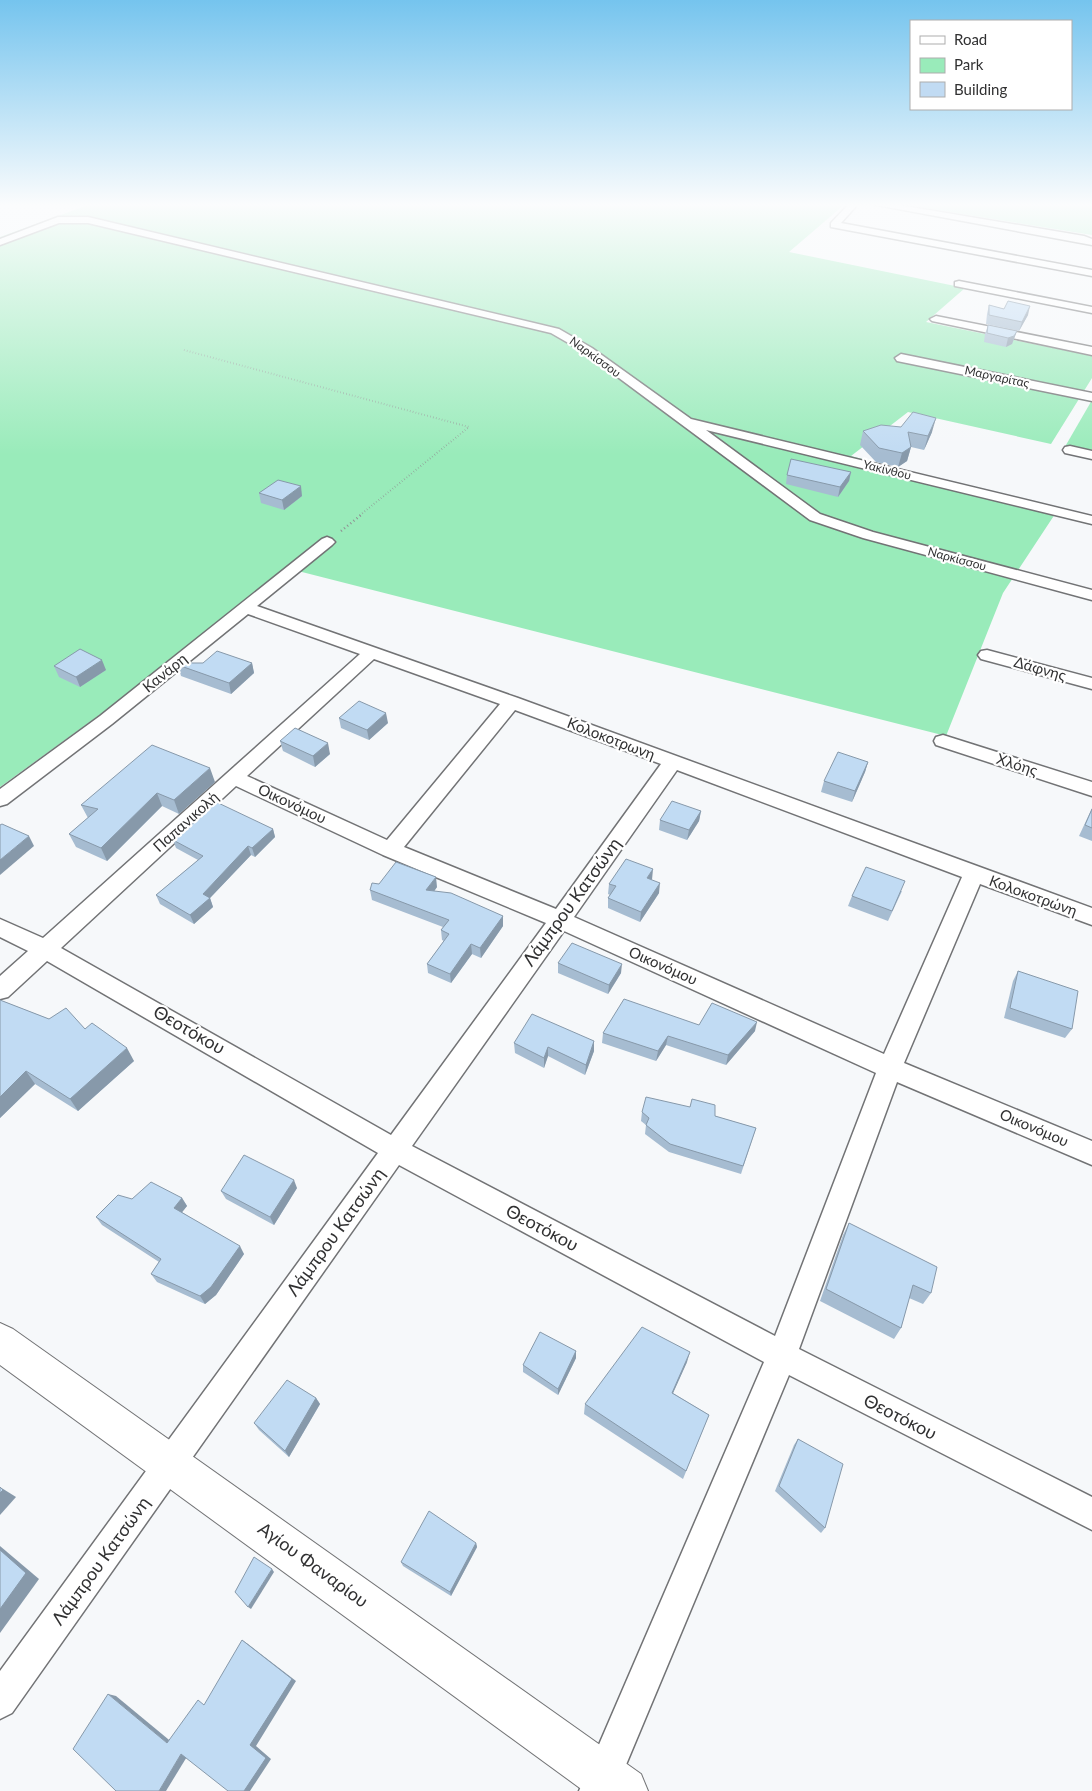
<svg xmlns="http://www.w3.org/2000/svg" width="1092" height="1791" font-family="Lato,sans-serif">
<style>
.green{fill:#99ebba}
.lines{fill:none;stroke-linecap:round;stroke-linejoin:round}
.street-casing{stroke:#727375;stroke-width:3}
.secondary-casing{stroke:#727375;stroke-width:2}
.path-far1{stroke:#8f9092;stroke-width:2;stroke-dasharray:0.5 2.5;stroke-linecap:butt}
.path{stroke:#8f9092;stroke-width:2.5;stroke-dasharray:1 3;stroke-linecap:butt}
.street{fill:#fff;fill-rule:evenodd}
.secondary{fill:#fff;fill-rule:evenodd}
.wall{fill:#a6bcd1}
.shaded-wall{fill:#8799aa}
.building{fill:#c1dbf3;stroke:#8799aa}
.labels{text-anchor:middle;stroke-width:4.5;stroke-linejoin:round;paint-order:stroke}
.far-street-label{font-size:12px;fill:#313132;stroke:#fff}
.street-label{font-size:15px;fill:#313132;stroke:#fff}
.near-street-label{font-size:18px;fill:#313132;stroke:#fff}
</style>
<rect width="100%" height="100%" fill="#f6f8fa"/>
<g class="green">
<path d="M 91,204 L 845,204 L 789,252 L 965,288 L 926,322 L 1092,356 L 1092,378 L 1051,444 L 908,412 L 851,456 L 1057,511 L 1003,593 L 946,736 L 298,571 L 0,787 L 0,237 Z"/>
<path d="M 901,204 L 1092,204 L 1092,235 Z"/>
<path d="M 1092,400 L 1092,453 L 1066,447 L 1066,445 Z"/>
</g>
<g class="lines">
<defs>
<g id="street">
<path d="M 849,204 L 858,204 L 841,223 L 1092,270 L 1092,276 L 831,227 L 831,223 Z"/>
<path d="M 871,204 L 893,204 L 1084,236 L 1092,239 L 1092,245 Z"/>
<path d="M 88,217 L 559,329 L 592,348 L 691,419 L 1092,516 L 1092,524 L 706,430 L 820,514 L 873,532 L 1092,590 L 1092,600 L 863,538 L 810,520 L 584,352 L 551,333 L 88,223 L 59,223 L 0,245 L 0,239 L 58,217 Z"/>
<path d="M 959,281 L 1092,307 L 1092,313 L 955,286 L 955,282 Z"/>
<path d="M 936,316 L 1092,347 L 1092,355 L 932,321 L 930,319 Z"/>
<path d="M 901,354 L 1092,393 L 1092,401 L 897,361 L 895,358 Z"/>
<path d="M 1070,446 L 1092,451 L 1092,459 L 1065,453 L 1063,450 L 1065,447 Z"/>
<path d="M 327,537 L 332,539 L 335,542 L 332,545 L 257,606 L 518,698 L 1092,908 L 1092,925 L 980,884 L 904,1063 L 1092,1141 L 1092,1165 L 897,1082 L 799,1349 L 1092,1497 L 1092,1530 L 789,1375 L 615,1791 L 579,1791 L 764,1362 L 399,1165 L 12,1713 L 0,1719 L 0,1671 L 378,1153 L 47,961 L 8,997 L 0,999 L 0,976 L 28,951 L 0,937 L 0,919 L 43,938 L 360,654 L 248,614 L 112,724 L 7,804 L 0,806 L 0,789 L 100,716 L 322,539 ZM 374,659 L 500,704 L 387,840 L 247,776 ZM 515,710 L 661,764 L 556,909 L 404,847 ZM 677,770 L 962,877 L 884,1054 L 574,917 ZM 236,786 L 383,855 L 546,923 L 391,1135 L 61,948 ZM 564,931 L 876,1073 L 775,1336 L 412,1146 Z"/>
<path d="M 987,650 L 1092,678 L 1092,689 L 981,659 L 978,655 L 981,651 Z"/>
<path d="M 943,735 L 1092,782 L 1092,796 L 936,745 L 934,741 L 936,737 Z"/>
</g>
<path id="secondary" d="M 0,1323 L 13,1329 L 641,1774 L 648,1791 L 584,1791 L 0,1365 Z"/>
</defs>
<use href="#street" class="street-casing"/>
<use href="#secondary" class="secondary-casing"/>
<path class="path-far1" d="M 184,350 L 469,427 L 359,516"/>
<path class="path" d="M 341,531 L 361,515"/>
<use href="#street" class="street"/>
<use href="#secondary" class="secondary"/>
</g>
<g class="wall">
<path d="M 989,305 L 1004,309 L 1028,315 L 1019,331 L 986,324 L 987,314 Z"/>
<path d="M 988,325 L 1017,331 L 1012,344 L 1006,347 L 984,342 L 985,334 Z"/>
<path d="M 863,431 L 932,432 L 924,450 L 911,447 L 907,461 L 898,467 L 876,462 L 860,445 Z"/>
<path d="M 851,472 L 849,481 L 838,497 L 786,484 L 787,475 Z"/>
<path d="M 259,493 L 302,496 L 284,510 L 261,503 Z"/>
<path d="M 252,663 L 254,673 L 231,694 L 181,676 L 178,665 Z"/>
<path d="M 54,666 L 106,670 L 80,687 L 59,677 Z"/>
<path d="M 339,718 L 388,723 L 369,740 L 341,728 Z"/>
<path d="M 280,741 L 330,754 L 315,767 L 283,751 Z"/>
<path d="M 868,762 L 865,772 L 852,802 L 821,792 L 824,781 Z"/>
<path d="M 215,782 L 179,814 L 162,806 L 107,861 L 76,847 L 69,834 L 88,818 L 81,805 Z"/>
<path d="M 1092,808 L 1092,841 L 1079,836 Z"/>
<path d="M 701,811 L 699,821 L 687,840 L 659,830 L 660,820 Z"/>
<path d="M 197,813 L 273,829 L 275,837 L 255,857 L 251,855 L 210,898 L 213,907 L 194,924 L 160,904 L 156,895 L 198,860 L 176,848 L 173,840 L 198,818 Z"/>
<path d="M 652,880 L 659,893 L 640,922 L 608,908 L 608,898 L 610,895 L 608,894 L 609,884 Z"/>
<path d="M 379,884 L 437,887 L 434,891 L 503,916 L 503,926 L 481,958 L 472,954 L 451,983 L 428,973 L 427,964 L 444,941 L 442,940 L 441,930 L 443,927 L 372,900 L 370,890 Z"/>
<path d="M 902,891 L 888,921 L 848,906 L 852,896 Z"/>
<path d="M 558,963 L 621,973 L 608,994 L 558,973 Z"/>
<path d="M 1018,971 L 1072,1029 L 1065,1038 L 1004,1018 L 1013,981 Z"/>
<path d="M 0,1000 L 49,1019 L 85,1029 L 134,1061 L 78,1111 L 35,1084 L 0,1118 Z"/>
<path d="M 699,1025 L 755,1031 L 726,1065 L 666,1045 L 656,1061 L 602,1043 L 603,1033 Z"/>
<path d="M 594,1041 L 594,1051 L 585,1075 L 548,1056 L 544,1068 L 515,1053 L 514,1043 Z"/>
<path d="M 642,1112 L 715,1116 L 756,1128 L 741,1174 L 669,1152 L 645,1134 L 646,1125 L 641,1121 Z"/>
<path d="M 297,1188 L 274,1225 L 226,1199 L 221,1191 Z"/>
<path d="M 182,1198 L 187,1206 L 182,1212 L 244,1254 L 216,1295 L 205,1304 L 157,1282 L 151,1274 L 159,1262 L 102,1225 L 96,1217 L 132,1199 Z"/>
<path d="M 849,1223 L 931,1293 L 923,1304 L 909,1298 L 901,1328 L 894,1339 L 820,1301 L 843,1235 Z"/>
<path d="M 576,1351 L 576,1358 L 558,1395 L 523,1372 L 523,1365 Z"/>
<path d="M 687,1362 L 673,1393 L 709,1415 L 683,1479 L 584,1414 L 585,1404 Z"/>
<path d="M 316,1398 L 320,1404 L 289,1457 L 259,1430 L 254,1423 Z"/>
<path d="M 798,1439 L 825,1528 L 821,1533 L 775,1491 L 794,1445 Z"/>
<path d="M 476,1543 L 477,1547 L 451,1596 L 403,1566 L 401,1562 Z"/>
</g>
<g class="shaded-wall">
<path d="M 1030,306 L 1028,315 L 1019,331 L 1022,322 Z"/>
<path d="M 1017,331 L 1012,344 L 1006,347 L 1008,338 Z"/>
<path d="M 936,418 L 932,432 L 924,450 L 928,436 Z"/>
<path d="M 911,447 L 907,461 L 898,467 L 902,453 Z"/>
<path d="M 851,472 L 849,481 L 838,497 L 840,487 Z"/>
<path d="M 301,486 L 302,496 L 284,510 L 282,500 Z"/>
<path d="M 102,660 L 106,670 L 80,687 L 76,677 Z"/>
<path d="M 252,663 L 254,673 L 231,694 L 229,683 Z"/>
<path d="M 386,713 L 388,723 L 369,740 L 367,730 Z"/>
<path d="M 328,743 L 330,754 L 315,767 L 313,756 Z"/>
<path d="M 868,762 L 865,772 L 852,802 L 855,791 Z"/>
<path d="M 210,768 L 215,782 L 179,814 L 174,800 Z"/>
<path d="M 157,793 L 162,806 L 107,861 L 101,848 Z"/>
<path d="M 701,811 L 699,821 L 687,840 L 689,830 Z"/>
<path d="M 273,829 L 275,837 L 255,857 L 252,848 Z"/>
<path d="M 29,836 L 34,846 L 0,875 L 0,860 Z"/>
<path d="M 248,846 L 251,855 L 210,898 L 213,907 L 194,924 L 190,915 L 203,894 Z"/>
<path d="M 653,869 L 652,880 L 647,878 Z"/>
<path d="M 436,877 L 437,887 L 428,900 L 426,890 Z"/>
<path d="M 660,883 L 659,893 L 640,922 L 641,912 Z"/>
<path d="M 503,916 L 503,926 L 481,958 L 480,948 Z"/>
<path d="M 471,944 L 472,954 L 451,983 L 450,974 Z"/>
<path d="M 622,964 L 621,973 L 608,994 L 609,985 Z"/>
<path d="M 757,1022 L 755,1031 L 726,1065 L 728,1055 Z"/>
<path d="M 668,1036 L 666,1045 L 656,1061 L 658,1051 Z"/>
<path d="M 594,1041 L 594,1051 L 585,1075 L 586,1065 Z"/>
<path d="M 548,1047 L 548,1056 L 544,1068 L 544,1058 Z"/>
<path d="M 127,1048 L 134,1061 L 78,1111 L 70,1099 Z"/>
<path d="M 26,1071 L 35,1084 L 0,1118 L 0,1097 Z"/>
<path d="M 294,1180 L 297,1188 L 274,1225 L 270,1217 Z"/>
<path d="M 182,1198 L 187,1206 L 179,1216 L 174,1208 Z"/>
<path d="M 240,1246 L 244,1254 L 216,1295 L 205,1304 L 200,1296 Z"/>
<path d="M 576,1351 L 576,1358 L 558,1395 L 558,1389 Z"/>
<path d="M 690,1352 L 687,1362 L 669,1402 L 672,1393 Z"/>
<path d="M 316,1398 L 320,1404 L 289,1457 L 285,1451 Z"/>
<path d="M 0,1487 L 16,1497 L 0,1515 Z"/>
<path d="M 476,1543 L 477,1547 L 451,1596 L 450,1592 Z"/>
<path d="M 0,1546 L 39,1579 L 0,1633 Z"/>
<path d="M 272,1569 L 274,1572 L 251,1609 L 248,1607 Z"/>
<path d="M 242,1640 L 248,1644 L 296,1681 L 256,1746 L 271,1759 L 250,1791 L 244,1791 L 250,1745 Z"/>
<path d="M 108,1694 L 116,1696 L 174,1744 L 167,1743 Z"/>
<path d="M 181,1754 L 188,1755 L 166,1791 L 159,1791 Z"/>
</g>
<g class="building">
<path d="M 1008,301 L 1030,306 L 1022,322 L 989,315 L 989,305 L 1004,309 Z"/>
<path d="M 988,325 L 1017,331 L 1014,336 L 1008,338 L 987,333 Z"/>
<path d="M 913,412 L 936,418 L 928,436 L 908,432 L 911,447 L 902,453 L 879,448 L 863,431 L 881,425 L 901,427 Z"/>
<path d="M 791,459 L 851,472 L 840,487 L 787,475 Z"/>
<path d="M 278,480 L 301,486 L 282,500 L 259,493 Z"/>
<path d="M 80,649 L 102,660 L 76,677 L 54,666 Z"/>
<path d="M 217,651 L 252,663 L 229,683 L 178,665 L 179,663 L 203,663 Z"/>
<path d="M 359,701 L 386,713 L 367,730 L 339,718 Z"/>
<path d="M 295,728 L 328,743 L 313,756 L 280,741 Z"/>
<path d="M 152,745 L 210,768 L 174,800 L 157,793 L 101,848 L 69,834 L 98,809 L 81,805 Z"/>
<path d="M 838,752 L 868,762 L 855,791 L 824,781 Z"/>
<path d="M 212,800 L 273,829 L 252,848 L 248,846 L 203,894 L 210,898 L 190,915 L 156,895 L 203,856 L 173,840 L 202,816 L 197,813 Z"/>
<path d="M 672,801 L 701,811 L 689,830 L 660,820 Z"/>
<path d="M 1092,809 L 1092,828 L 1085,825 Z"/>
<path d="M 2,824 L 29,836 L 0,860 L 0,825 Z"/>
<path d="M 626,859 L 653,869 L 647,878 L 660,883 L 641,912 L 608,898 L 616,886 L 609,884 Z"/>
<path d="M 396,862 L 436,877 L 426,890 L 451,893 L 503,916 L 480,948 L 471,944 L 450,974 L 427,964 L 449,934 L 441,930 L 449,920 L 370,890 L 372,883 L 379,884 Z"/>
<path d="M 866,867 L 905,881 L 892,911 L 852,896 Z"/>
<path d="M 572,943 L 622,964 L 609,985 L 558,963 Z"/>
<path d="M 1018,971 L 1078,991 L 1072,1029 L 1010,1008 Z"/>
<path d="M 624,999 L 699,1025 L 712,1003 L 757,1022 L 728,1055 L 668,1036 L 658,1051 L 603,1033 Z"/>
<path d="M 0,1000 L 49,1019 L 66,1008 L 85,1029 L 92,1023 L 127,1048 L 70,1099 L 26,1071 L 0,1097 Z"/>
<path d="M 532,1014 L 594,1041 L 586,1065 L 548,1047 L 544,1058 L 514,1043 Z"/>
<path d="M 646,1097 L 690,1107 L 692,1099 L 715,1105 L 715,1116 L 756,1128 L 743,1166 L 670,1144 L 646,1125 L 649,1118 L 642,1112 Z"/>
<path d="M 244,1155 L 294,1180 L 270,1217 L 221,1191 Z"/>
<path d="M 151,1182 L 182,1198 L 174,1208 L 240,1246 L 211,1287 L 200,1296 L 151,1274 L 161,1259 L 96,1217 L 118,1195 L 132,1199 Z"/>
<path d="M 849,1223 L 937,1267 L 931,1293 L 913,1285 L 901,1328 L 826,1289 Z"/>
<path d="M 642,1327 L 690,1352 L 672,1393 L 709,1415 L 686,1471 L 585,1404 Z"/>
<path d="M 540,1332 L 576,1351 L 558,1389 L 523,1365 Z"/>
<path d="M 287,1380 L 316,1398 L 285,1451 L 254,1423 Z"/>
<path d="M 798,1439 L 843,1464 L 825,1528 L 779,1486 Z"/>
<path d="M 0,1487 L 3,1490 L 0,1493 Z"/>
<path d="M 429,1511 L 476,1543 L 450,1592 L 401,1562 Z"/>
<path d="M 0,1550 L 26,1573 L 0,1609 Z"/>
<path d="M 254,1557 L 272,1569 L 248,1607 L 235,1592 Z"/>
<path d="M 242,1640 L 292,1679 L 250,1745 L 266,1758 L 244,1791 L 228,1791 L 181,1754 L 159,1791 L 116,1791 L 73,1749 L 108,1694 L 167,1743 L 198,1700 L 204,1705 Z"/>
</g>
<linearGradient id="sky" x2="0" y2="1"><stop stop-color="#75c4ee"/><stop offset="0.45" stop-color="#fbfcfd"/><stop offset="1" stop-color="#fbfcfd" stop-opacity="0"/></linearGradient>
<rect width="1092" height="455" fill="url(#sky)"/>
<g class="labels">
<g class="far-street-label">
<text transform="translate(595 357) rotate(36)" y="4">Ναρκίσσου</text>
<text transform="translate(997 377) rotate(12)" y="4">Μαργαρίτας</text>
<text transform="translate(887 470) rotate(14)" y="4">Υακίνθου</text>
<text transform="translate(957 559) rotate(15)" y="4">Ναρκίσσου</text>
</g>
<g class="street-label">
<text transform="translate(1040 669) rotate(16)" y="5">Δάφνης</text>
<text transform="translate(165 673) rotate(-39)" y="5">Κανάρη</text>
<text transform="translate(611 739) rotate(21)" y="5">Κολοκοτρωνη</text>
<text transform="translate(1017 765) rotate(18)" y="5">Χλόης</text>
<text transform="translate(292 804) rotate(25)" y="5">Οικονόμου</text>
<text transform="translate(186 822) rotate(-42)" y="5">Παπανικολή</text>
<text transform="translate(1033 896) rotate(20)" y="5">Κολοκοτρώνη</text>
<text transform="translate(663 966) rotate(24)" y="5">Οικονόμου</text>
<text transform="translate(1034 1128) rotate(23)" y="5">Οικονόμου</text>
</g>
<g class="near-street-label">
<text transform="translate(572 902) rotate(-54)" y="6">Λάμπρου Κατσώνη</text>
<text transform="translate(189 1030) rotate(30)" y="6">Θεοτόκου</text>
<text transform="translate(542 1228) rotate(28)" y="6">Θεοτόκου</text>
<text transform="translate(336 1232) rotate(-54)" y="6">Λάμπρου Κατσώνη</text>
<text transform="translate(900 1417) rotate(27)" y="6">Θεοτόκου</text>
<text transform="translate(101 1561) rotate(-54)" y="6">Λάμπρου Κατσώνη</text>
<text transform="translate(313 1565) rotate(36)" y="6">Αγίου Φαναρίου</text>
</g>
</g>
<rect x="910" y="20" width="162" height="90" fill="#ffffff" stroke="#adadad"/>
<rect x="920" y="36" width="25" height="8" fill="#ffffff" stroke="#adadad"/>
<text x="954" y="45" font-size="15" fill="#313132">Road</text>
<rect x="920" y="58" width="25" height="15" fill="#99ebba" stroke="#adadad"/>
<text x="954" y="70" font-size="15" fill="#313132">Park</text>
<rect x="920" y="82" width="25" height="15" fill="#c1dbf3" stroke="#adadad"/>
<text x="954" y="95" font-size="15" fill="#313132">Building</text>
</svg>
